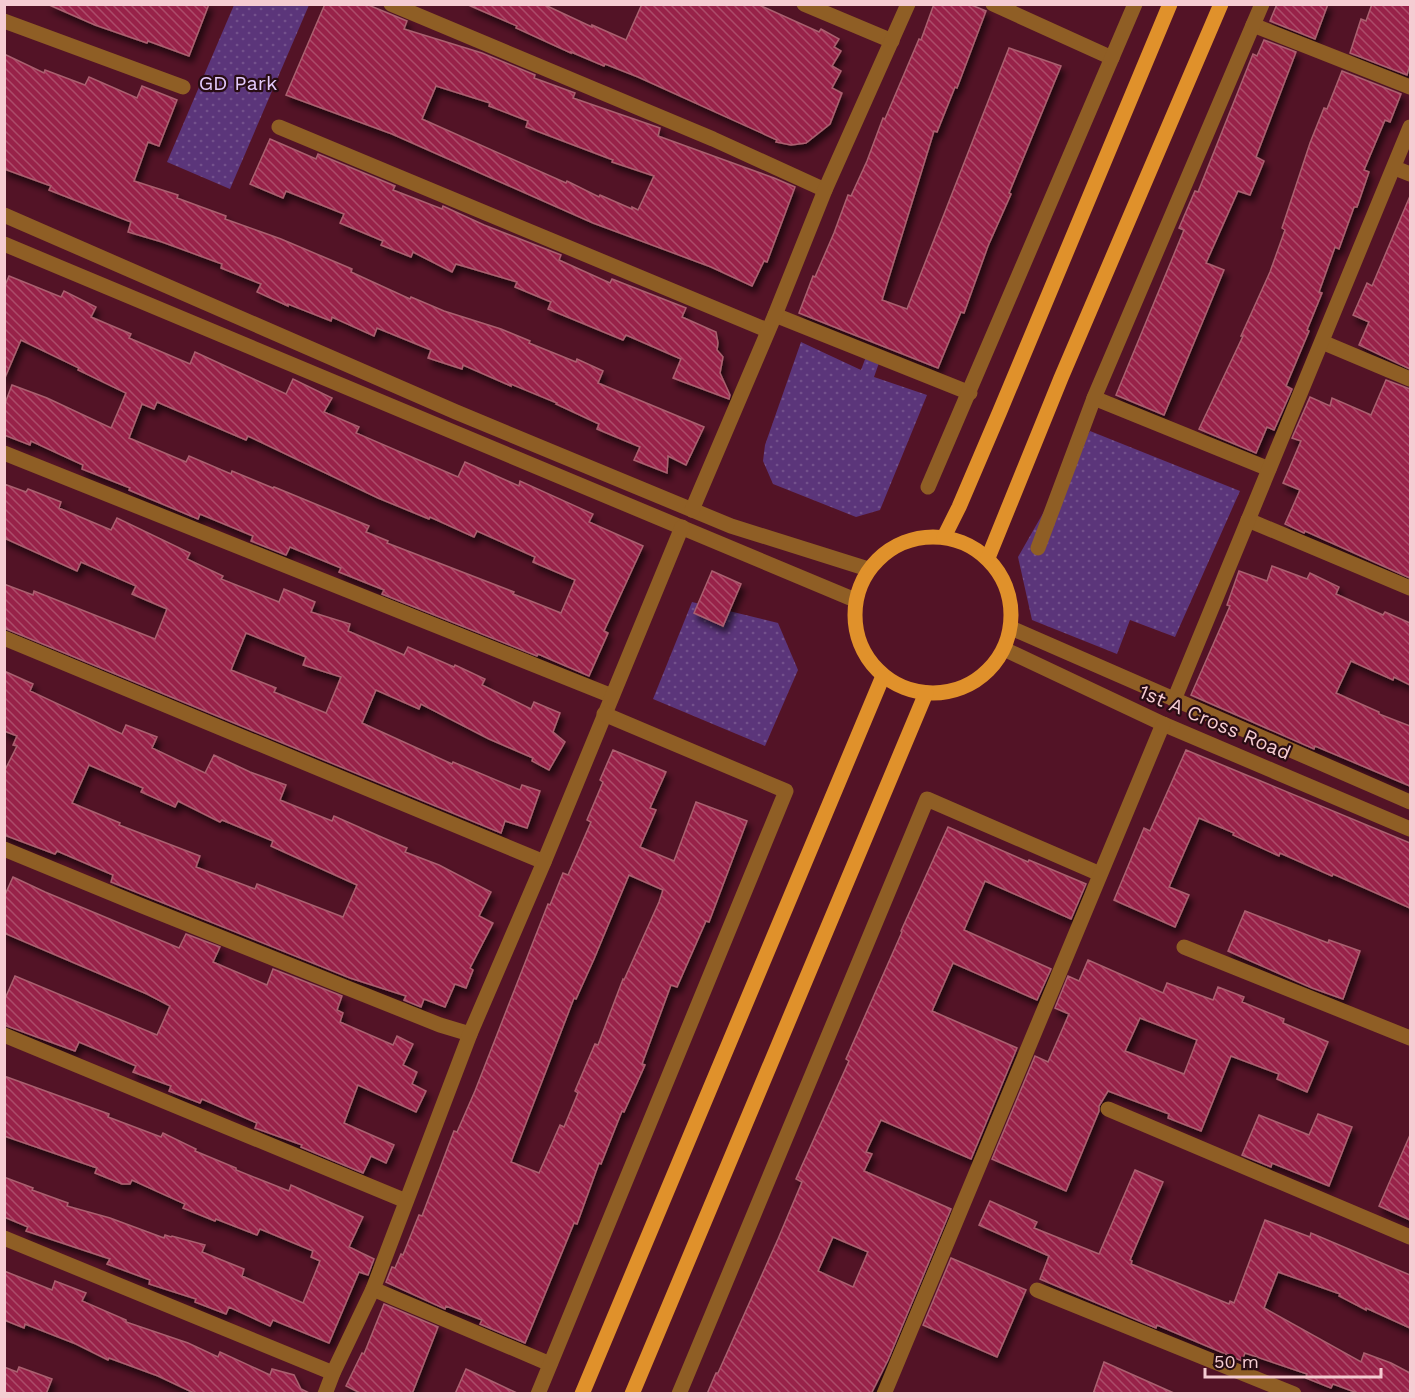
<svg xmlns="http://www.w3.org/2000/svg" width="1415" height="1398" font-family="'Work Sans',sans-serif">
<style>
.grass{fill:url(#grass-dots)}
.building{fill:url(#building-back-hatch);stroke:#aa6170;stroke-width:1.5;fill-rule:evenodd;filter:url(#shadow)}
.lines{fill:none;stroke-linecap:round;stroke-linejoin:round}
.minor{stroke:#8f5e25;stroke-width:15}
.major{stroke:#e0912b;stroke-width:15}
.labels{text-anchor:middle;stroke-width:4.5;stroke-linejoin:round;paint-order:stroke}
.park-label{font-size:20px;fill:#e4cbfd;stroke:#280c13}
.street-label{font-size:20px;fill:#f5ccd2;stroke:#280c13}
</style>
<defs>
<pattern id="grass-dots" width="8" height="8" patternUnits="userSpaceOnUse" patternTransform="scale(1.5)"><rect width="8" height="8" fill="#5b357a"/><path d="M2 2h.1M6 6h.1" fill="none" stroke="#73518c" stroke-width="1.8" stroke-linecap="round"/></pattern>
<pattern id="building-back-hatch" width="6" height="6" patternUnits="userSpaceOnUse" patternTransform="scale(1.5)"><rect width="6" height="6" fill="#982348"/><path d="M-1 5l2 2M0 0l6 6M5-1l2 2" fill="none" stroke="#ac4c6a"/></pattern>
<filter id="shadow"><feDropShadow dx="3.5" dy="6" stdDeviation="3" flood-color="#0009"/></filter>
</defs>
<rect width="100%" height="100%" fill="#531326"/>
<g class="grass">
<path d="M 234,5 L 309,5 L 230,189 L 167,162 Z"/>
<path d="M 801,342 L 861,370 L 867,354 L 880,360 L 874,377 L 927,395 L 880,510 L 856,517 L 773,484 L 763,461 L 765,445 Z"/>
<path d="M 1090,431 L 1240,491 L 1175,637 L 1130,620 L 1117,654 L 1032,620 L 1018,557 Z"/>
<path d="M 692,602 L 778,623 L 798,670 L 765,746 L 653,699 Z"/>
</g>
<g class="building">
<path d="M 47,4 L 209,4 L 189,56 L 148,41 L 147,43 L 95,25 Z"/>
<path d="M 325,4 L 366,4 L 407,21 L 404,29 L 482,53 L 535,75 L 534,78 L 575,93 L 573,98 L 660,128 L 658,136 L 774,178 L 795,187 L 767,262 L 764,261 L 752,286 L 711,267 L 593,223 L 392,134 L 286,95 ZM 436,86 L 490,103 L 489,106 L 528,121 L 526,127 L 613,160 L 612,162 L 654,176 L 638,210 L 632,207 L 632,209 L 600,195 L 599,197 L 567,181 L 566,183 L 422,119 Z"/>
<path d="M 466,4 L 543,4 L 592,27 L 592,25 L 626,40 L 642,4 L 757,4 L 819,32 L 821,29 L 839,39 L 834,47 L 841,51 L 832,66 L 841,71 L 832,88 L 842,93 L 830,124 L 806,143 L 791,145 L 776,142 L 777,140 L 638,77 L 605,64 L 604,66 L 571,52 L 571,53 L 516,28 L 517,26 Z"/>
<path d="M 934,4 L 969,4 L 986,11 L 957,88 L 955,87 L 937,132 L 934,131 L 882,300 L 907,309 L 1009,48 L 1061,66 L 1009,193 L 1011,194 L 988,246 L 964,313 L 961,312 L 938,368 L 799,313 L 813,276 L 815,277 L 834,233 L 848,195 L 851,196 L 867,161 L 883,118 L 885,119 L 919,39 L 921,40 Z"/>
<path d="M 1277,4 L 1328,4 L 1315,39 L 1270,21 Z"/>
<path d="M 1372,4 L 1410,4 L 1410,64 L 1407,75 L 1350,53 L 1361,19 L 1366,21 Z"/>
<path d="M 1264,40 L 1296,52 L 1256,157 L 1264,161 L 1250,195 L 1238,191 L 1206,263 L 1224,270 L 1164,415 L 1116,395 L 1184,230 L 1179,228 L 1195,191 L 1198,192 L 1253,54 L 1257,56 Z"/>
<path d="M 4,54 L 44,73 L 45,70 L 85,85 L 89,77 L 137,98 L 142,86 L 177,100 L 159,146 L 148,142 L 134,181 L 178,195 L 177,198 L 226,216 L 225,219 L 281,239 L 352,269 L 351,272 L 410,299 L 411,297 L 444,311 L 501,329 L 530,341 L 529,343 L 576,362 L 577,359 L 603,371 L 598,383 L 704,427 L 686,465 L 668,456 L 667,473 L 634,460 L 640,447 L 597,429 L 599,424 L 556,404 L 557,403 L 511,384 L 511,386 L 463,365 L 462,369 L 428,358 L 431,350 L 377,328 L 374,336 L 332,317 L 331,321 L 288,304 L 288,306 L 257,292 L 261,284 L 221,268 L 222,264 L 162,242 L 128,232 L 131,222 L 49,190 L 51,186 L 4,169 Z"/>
<path d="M 1342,71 L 1401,94 L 1390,122 L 1385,120 L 1364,170 L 1369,172 L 1357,207 L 1354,207 L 1339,249 L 1335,247 L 1319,292 L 1322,293 L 1307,330 L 1309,331 L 1286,386 L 1292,389 L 1274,430 L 1267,427 L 1256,453 L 1199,429 L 1243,336 L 1241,336 L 1270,272 L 1285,230 L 1282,228 L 1310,143 L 1324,108 L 1327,109 Z"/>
<path d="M 270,139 L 316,159 L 318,154 L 395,186 L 393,190 L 442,209 L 443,206 L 484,225 L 561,255 L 559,260 L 610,283 L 612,279 L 686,308 L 682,317 L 716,332 L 718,343 L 717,350 L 723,357 L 720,373 L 730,395 L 729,399 L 673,378 L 681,359 L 626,335 L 623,340 L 548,309 L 551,302 L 515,287 L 517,282 L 456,264 L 452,272 L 413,252 L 411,257 L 381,245 L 383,241 L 340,223 L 344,214 L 286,191 L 283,198 L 250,184 Z"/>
<path d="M 1410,196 L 1410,369 L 1359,345 L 1369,322 L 1353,315 L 1367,283 L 1372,286 Z"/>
<path d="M 9,276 L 61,297 L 64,291 L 96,307 L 91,317 L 131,334 L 129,338 L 190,364 L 195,352 L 286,394 L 293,379 L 332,398 L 324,412 L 359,427 L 356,433 L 458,477 L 465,462 L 519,486 L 520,481 L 593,514 L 589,522 L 643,546 L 604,631 L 608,633 L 589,676 L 538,654 L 537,656 L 382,594 L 384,590 L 339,572 L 341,568 L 290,547 L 286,555 L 251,541 L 253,536 L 200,514 L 198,519 L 129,490 L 130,488 L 82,469 L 83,465 L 31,441 L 30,445 L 4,435 L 4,406 L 12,385 L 47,398 L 111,428 L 126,393 L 78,370 L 79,368 L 21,340 L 4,380 L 4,288 ZM 157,402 L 246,440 L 248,436 L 378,498 L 429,519 L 430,517 L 474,537 L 477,531 L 535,557 L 533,562 L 575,580 L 561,613 L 513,594 L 514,592 L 387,543 L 388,541 L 366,532 L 369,526 L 274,487 L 273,488 L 232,471 L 231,474 L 189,456 L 186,462 L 129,438 L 142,404 L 154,409 Z"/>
<path d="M 1386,380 L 1410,389 L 1410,578 L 1305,531 L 1304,533 L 1285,524 L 1300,490 L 1283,483 L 1301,441 L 1292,438 L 1310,397 L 1330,406 L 1332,398 L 1371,415 Z"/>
<path d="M 4,484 L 26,492 L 28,489 L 61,502 L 59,508 L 111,530 L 117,518 L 190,553 L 187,559 L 223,576 L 221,579 L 279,602 L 284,589 L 315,602 L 311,612 L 350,624 L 348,631 L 404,655 L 408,647 L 454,667 L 455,665 L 485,679 L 482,685 L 531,709 L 534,702 L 560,713 L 553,732 L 565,742 L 549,770 L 532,761 L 533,758 L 489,739 L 421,704 L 419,709 L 376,690 L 362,723 L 452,764 L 453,762 L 520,790 L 522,785 L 540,791 L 527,828 L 505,821 L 501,833 L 4,628 L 4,584 L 33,595 L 34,591 L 155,639 L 167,609 L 132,594 L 136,586 L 81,562 L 77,571 L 4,538 ZM 246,633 L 306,657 L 303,665 L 341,677 L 326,713 L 274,692 L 276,688 L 231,670 Z"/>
<path d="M 1272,566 L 1307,579 L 1310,573 L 1339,587 L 1336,594 L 1383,615 L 1385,612 L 1410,623 L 1410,685 L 1394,677 L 1393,680 L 1351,661 L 1336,693 L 1379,712 L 1379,714 L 1410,726 L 1410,786 L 1315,746 L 1314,749 L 1191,695 L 1230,606 L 1227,605 L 1239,571 L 1267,581 Z"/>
<path d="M 712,571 L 741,584 L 723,626 L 694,613 Z"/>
<path d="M 4,671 L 33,684 L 30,691 L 122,734 L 126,725 L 157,737 L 152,748 L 205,773 L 214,755 L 250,772 L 286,785 L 280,800 L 332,821 L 334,816 L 379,836 L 407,848 L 405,852 L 439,865 L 491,892 L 479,916 L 493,923 L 470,968 L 473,970 L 466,988 L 455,984 L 445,1007 L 424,999 L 421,1007 L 404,1000 L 406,996 L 350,978 L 111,882 L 113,875 L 57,851 L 55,854 L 4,835 L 4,772 L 17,746 L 13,745 L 17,736 L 4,731 ZM 89,765 L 143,788 L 141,792 L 175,807 L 178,801 L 220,822 L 222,820 L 273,841 L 271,846 L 357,885 L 343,917 L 257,884 L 255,889 L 196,867 L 200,856 L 119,825 L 120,823 L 72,803 Z"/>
<path d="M 613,750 L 666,772 L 650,808 L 656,810 L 640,847 L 674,861 L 696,802 L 747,821 L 709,922 L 706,921 L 677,987 L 671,985 L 642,1064 L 645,1065 L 624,1112 L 622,1111 L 601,1164 L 599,1163 L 577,1224 L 574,1223 L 525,1343 L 480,1324 L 482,1320 L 446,1306 L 445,1309 L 386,1282 L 392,1267 L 395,1268 L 401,1254 L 403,1255 L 419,1215 L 422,1216 L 454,1131 L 457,1132 L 475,1091 L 548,904 L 550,905 L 563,873 L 568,875 L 591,822 L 587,820 L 603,782 L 600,780 ZM 629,875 L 663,890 L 659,902 L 624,980 L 623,979 L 598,1045 L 595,1044 L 575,1091 L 578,1093 L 564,1127 L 560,1125 L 539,1173 L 511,1162 L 574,998 L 576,999 L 594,959 Z"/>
<path d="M 1186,750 L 1410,843 L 1410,908 L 1333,874 L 1332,876 L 1280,853 L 1279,856 L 1233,835 L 1234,833 L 1199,818 L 1169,887 L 1189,895 L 1175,927 L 1114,900 L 1144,828 L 1150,831 Z"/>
<path d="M 948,827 L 1028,862 L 1029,860 L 1086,884 L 1071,919 L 985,881 L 964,930 L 1051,969 L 1037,1000 L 953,963 L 932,1011 L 1017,1048 L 971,1159 L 881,1120 L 866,1152 L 872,1154 L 864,1171 L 951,1209 L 888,1360 L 871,1394 L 707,1394 L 716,1373 L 718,1373 L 778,1239 L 802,1182 L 796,1179 L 849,1061 L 846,1059 L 902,932 L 901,931 ZM 833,1237 L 868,1252 L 853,1287 L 818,1271 Z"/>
<path d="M 13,877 L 45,892 L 179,948 L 186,934 L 220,947 L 213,962 L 267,985 L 273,969 L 342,996 L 337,1010 L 343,1013 L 340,1022 L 393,1045 L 397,1036 L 413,1044 L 403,1065 L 417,1072 L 412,1084 L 426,1091 L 416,1112 L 358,1085 L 344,1123 L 394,1145 L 386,1163 L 371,1156 L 363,1173 L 301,1147 L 302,1145 L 255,1128 L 257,1123 L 202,1099 L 200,1103 L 169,1091 L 171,1086 L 133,1072 L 136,1066 L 79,1042 L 75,1051 L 4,1025 L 4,1001 L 15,976 L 157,1035 L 170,1006 L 147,994 L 4,933 L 4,897 Z"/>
<path d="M 1245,911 L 1328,943 L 1329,940 L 1360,951 L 1343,999 L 1312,988 L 1228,951 Z"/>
<path d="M 1088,960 L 1163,993 L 1167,983 L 1213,1000 L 1218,987 L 1244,997 L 1242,1002 L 1284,1019 L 1283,1023 L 1328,1042 L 1307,1092 L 1277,1079 L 1279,1074 L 1231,1056 L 1201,1131 L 1168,1118 L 1169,1114 L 1108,1091 L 1099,1106 L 1099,1111 L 1066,1191 L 992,1159 L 1035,1056 L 1048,1062 L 1069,1014 L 1055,1008 L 1068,976 L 1079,981 ZM 1140,1018 L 1197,1040 L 1184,1074 L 1125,1051 Z"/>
<path d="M 4,1076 L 109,1114 L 108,1117 L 161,1137 L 163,1133 L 196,1149 L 195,1151 L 236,1168 L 236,1170 L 289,1191 L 291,1185 L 363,1217 L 349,1247 L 374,1259 L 368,1275 L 359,1272 L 329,1343 L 273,1320 L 270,1326 L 229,1307 L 226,1314 L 195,1302 L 196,1299 L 149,1284 L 150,1280 L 107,1264 L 110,1259 L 26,1231 L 28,1227 L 4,1217 L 4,1177 L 33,1188 L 32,1190 L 68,1203 L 67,1206 L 110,1218 L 164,1238 L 165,1235 L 171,1237 L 172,1236 L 205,1245 L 202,1252 L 244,1269 L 242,1276 L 303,1303 L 320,1261 L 311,1257 L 313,1251 L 260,1229 L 257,1235 L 216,1219 L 215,1221 L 183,1208 L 185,1204 L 132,1180 L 130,1184 L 122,1184 L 95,1173 L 97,1168 L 4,1136 Z"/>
<path d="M 1318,1114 L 1352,1127 L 1329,1186 L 1272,1163 L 1271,1167 L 1242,1155 L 1259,1115 L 1309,1135 Z"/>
<path d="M 1410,1135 L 1410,1220 L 1379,1206 Z"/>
<path d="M 1135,1170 L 1163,1182 L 1130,1260 L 1132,1261 L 1131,1264 L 1229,1304 L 1230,1301 L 1234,1303 L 1265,1220 L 1310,1237 L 1311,1233 L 1410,1275 L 1410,1328 L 1366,1308 L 1366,1310 L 1339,1296 L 1340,1294 L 1278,1272 L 1264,1308 L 1361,1362 L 1364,1353 L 1391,1363 L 1410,1373 L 1410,1394 L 1360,1394 L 1333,1384 L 1331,1388 L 1306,1378 L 1307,1374 L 1245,1353 L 1242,1361 L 1157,1325 L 1156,1328 L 1040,1279 L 1049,1256 L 979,1225 L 990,1201 L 1037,1222 L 1034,1228 L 1099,1254 Z"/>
<path d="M 951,1258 L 1026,1290 L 997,1357 L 923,1325 Z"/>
<path d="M 4,1271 L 52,1290 L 55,1281 L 86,1293 L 82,1301 L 126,1320 L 126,1322 L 188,1343 L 218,1357 L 220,1352 L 270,1375 L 272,1369 L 294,1375 L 301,1389 L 311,1394 L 196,1394 L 158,1376 L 109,1358 L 108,1360 L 76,1344 L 25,1324 L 24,1328 L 4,1320 Z"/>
<path d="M 384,1304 L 438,1327 L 412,1394 L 362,1394 L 346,1386 L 362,1353 L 364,1354 Z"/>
<path d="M 1104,1362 L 1176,1394 L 1093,1394 Z"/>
<path d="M 4,1367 L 17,1372 L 19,1367 L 52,1379 L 46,1394 L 4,1394 Z"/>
<path d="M 466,1369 L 519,1394 L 455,1394 Z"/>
</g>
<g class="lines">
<g class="minor">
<path d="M 391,4 L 713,139 L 825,190"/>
<path d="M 804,4 L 892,41"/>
<path d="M 993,4 L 1112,58"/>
<path d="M 4,21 L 183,87"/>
<path d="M 1253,25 L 1410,87"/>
<path d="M 279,127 L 767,330"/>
<path d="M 1395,168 L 1410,174"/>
<path d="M 4,215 L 456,412 L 731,526 L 868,569"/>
<path d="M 4,244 L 855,600"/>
<path d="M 775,315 L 970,393"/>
<path d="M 1322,342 L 1410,379"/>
<path d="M 1094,398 L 1269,469"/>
<path d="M 4,453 L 612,696"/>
<path d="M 928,487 L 1135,4"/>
<path d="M 692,510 L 775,315 L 825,190 L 908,4"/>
<path d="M 1248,520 L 1410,588"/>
<path d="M 1038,548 L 1094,398 L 1262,4"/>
<path d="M 1011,628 L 1410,802"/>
<path d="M 4,638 L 544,862"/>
<path d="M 1004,649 L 1163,724 L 1410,829"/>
<path d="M 1174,700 L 1410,127"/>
<path d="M 4,849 L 140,905 L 440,1025 L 470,1034"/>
<path d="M 1184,947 L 1410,1038"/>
<path d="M 4,1035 L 406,1201"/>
<path d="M 1108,1109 L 1410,1237"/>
<path d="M 4,1238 L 333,1373"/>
<path d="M 373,1289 L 550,1364"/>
<path d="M 1037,1290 L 1294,1394"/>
<path d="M 325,1394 L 333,1373 L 373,1289 L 470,1034 L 544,862 L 682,527"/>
<path d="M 538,1394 L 786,791 L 604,714"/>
<path d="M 679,1394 L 927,799 L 1100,874"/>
<path d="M 884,1394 L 1163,724"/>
</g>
<g class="major">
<circle cx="933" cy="615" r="78"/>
<path d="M 944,537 L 959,507 L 1000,411 L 1170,4"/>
<path d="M 988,558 L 1061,378 L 1221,4"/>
<path d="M 582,1394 L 883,676"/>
<path d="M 632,1394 L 926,693"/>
</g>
</g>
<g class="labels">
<g class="park-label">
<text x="238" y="90">GD Park</text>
</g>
<g class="street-label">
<text transform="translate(1215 722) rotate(23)" y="7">1st A Cross Road</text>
</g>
</g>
<rect width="1415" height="1398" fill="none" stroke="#f5ccd2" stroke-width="12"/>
<path d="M1205 1368v9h176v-9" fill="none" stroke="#f5ccd2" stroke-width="3"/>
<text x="1214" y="1368" font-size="18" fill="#f5ccd2" stroke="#280c13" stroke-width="4.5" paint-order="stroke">50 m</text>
</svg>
